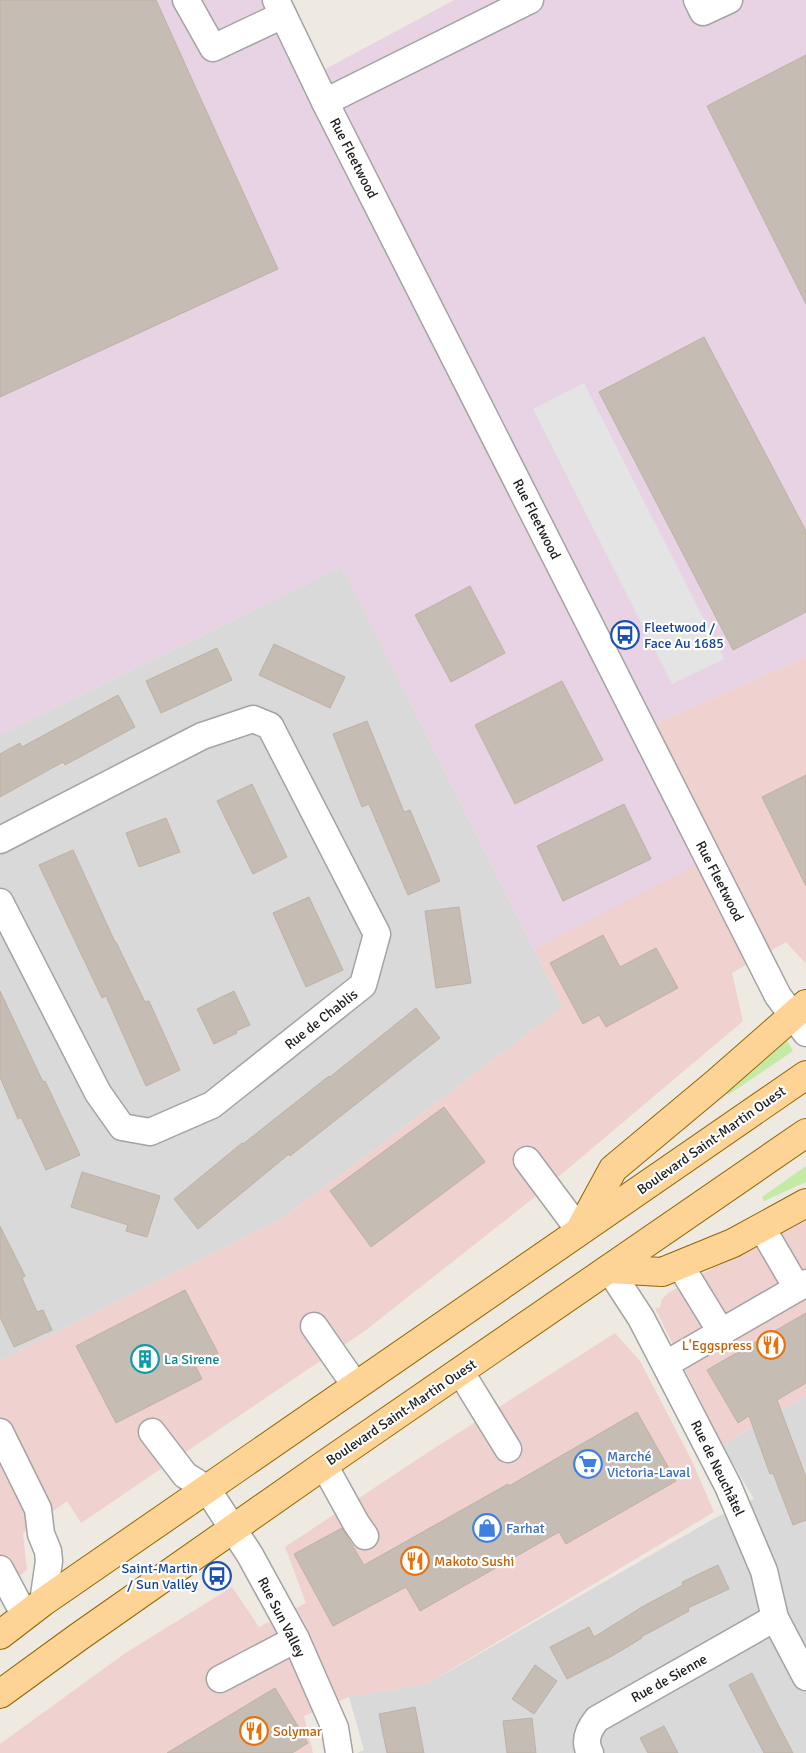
<svg xmlns="http://www.w3.org/2000/svg" width="806" height="1753" font-family="Signika,sans-serif">
<style>
.residential{fill:#dad9d9}
.commercial{fill:#efd1cf}
.industrial{fill:#e7d3e3}
.grass{fill:#c5eaa5}
.parking{fill:#e4e4e4}
.building{fill:#c5bcb4;stroke:#bfb0a3}
.lines{fill:none;stroke-linecap:round;stroke-linejoin:round}
.minor-casing{stroke:#a3a3a3;stroke-width:29}
.major-casing{stroke:#936600;stroke-width:30}
.minor{stroke:#fff;stroke-width:26}
.major{stroke:#fdd396;stroke-width:28}
.labels{text-anchor:middle;stroke-width:4.5;stroke-linejoin:round;paint-order:stroke}
.street-label{font-size:14px;fill:#1c1c1c;stroke:#fff}
.transit-label{font-size:14px;fill:#164399;stroke:#fff;text-anchor:start}
.food-label{font-size:14px;fill:#c56008;stroke:#fff;text-anchor:start}
.culture-label{font-size:14px;fill:#0d838f;stroke:#fff;text-anchor:start}
.shop-label{font-size:14px;fill:#366cbe;stroke:#fff;text-anchor:start}
</style>
<rect width="100%" height="100%" fill="#eeeae1"/>
<g class="residential">
<path d="M 342,567 L 563,1007 L 284,1217 L 0,1361 L 0,735 Z"/>
<path d="M 806,1396 L 806,1753 L 357,1753 L 364,1750 L 349,1697 L 427,1684 L 715,1518 L 754,1499 L 722,1445 Z"/>
</g>
<g class="commercial">
<path d="M 806,657 L 806,964 L 786,942 L 732,973 L 743,1021 L 531,1200 L 366,1330 L 81,1523 L 67,1501 L 23,1533 L 27,1570 L 0,1591 L 0,1361 L 284,1217 L 563,1007 L 534,949 L 716,853 L 652,725 Z"/>
<path d="M 806,1216 L 806,1396 L 722,1445 L 655,1308 L 660,1308 L 662,1299 L 668,1293 Z"/>
<path d="M 615,1333 L 640,1361 L 691,1459 L 714,1512 L 427,1684 L 349,1697 L 304,1716 L 313,1753 L 0,1753 L 0,1744 L 124,1654 L 232,1587 L 259,1627 L 306,1603 L 285,1547 L 427,1453 Z"/>
</g>
<path class="industrial" d="M 0,0 L 276,0 L 318,73 L 454,0 L 806,0 L 806,657 L 652,725 L 717,854 L 534,949 L 342,567 L 0,735 Z"/>
<g class="grass">
<path d="M 787,1040 L 793,1051 L 728,1095 L 725,1091 Z"/>
<path d="M 806,1166 L 806,1182 L 764,1201 L 762,1197 Z"/>
</g>
<path class="parking" d="M 584,383 L 724,659 L 672,684 L 533,409 Z"/>
<g class="building">
<path d="M 0,0 L 156,0 L 278,269 L 0,397 Z"/>
<path d="M 806,55 L 806,304 L 707,106 Z"/>
<path d="M 704,337 L 806,531 L 806,612 L 733,650 L 599,392 Z"/>
<path d="M 470,586 L 505,653 L 451,682 L 415,615 Z"/>
<path d="M 274,644 L 345,677 L 330,708 L 259,675 Z"/>
<path d="M 217,648 L 232,680 L 161,713 L 146,681 Z"/>
<path d="M 562,681 L 603,760 L 515,804 L 475,725 Z"/>
<path d="M 118,695 L 135,727 L 65,765 L 63,762 L 0,797 L 0,754 L 20,743 L 22,747 Z"/>
<path d="M 367,721 L 404,812 L 410,810 L 440,881 L 408,895 L 369,804 L 362,807 L 333,734 Z"/>
<path d="M 806,775 L 806,886 L 762,797 Z"/>
<path d="M 252,784 L 287,857 L 253,874 L 217,801 Z"/>
<path d="M 624,804 L 651,859 L 563,901 L 537,846 Z"/>
<path d="M 166,818 L 180,852 L 139,867 L 126,833 Z"/>
<path d="M 73,850 L 115,942 L 116,942 L 145,1002 L 149,1001 L 180,1070 L 146,1086 L 106,996 L 102,998 L 39,865 Z"/>
<path d="M 309,897 L 343,970 L 306,987 L 273,913 Z"/>
<path d="M 459,907 L 471,983 L 436,988 L 425,911 Z"/>
<path d="M 603,935 L 620,967 L 656,948 L 678,988 L 606,1027 L 599,1015 L 583,1024 L 550,963 Z"/>
<path d="M 0,991 L 43,1082 L 45,1081 L 80,1155 L 46,1170 L 21,1117 L 18,1119 L 0,1077 Z"/>
<path d="M 234,991 L 250,1025 L 236,1031 L 237,1033 L 214,1044 L 197,1009 Z"/>
<path d="M 416,1008 L 440,1038 L 290,1156 L 289,1154 L 198,1229 L 174,1199 L 242,1143 L 243,1144 L 329,1076 L 330,1077 Z"/>
<path d="M 444,1107 L 485,1162 L 371,1247 L 330,1191 Z"/>
<path d="M 82,1172 L 160,1196 L 147,1237 L 126,1231 L 128,1225 L 71,1207 Z"/>
<path d="M 0,1226 L 25,1276 L 22,1278 L 37,1312 L 43,1310 L 52,1330 L 14,1347 L 0,1317 Z"/>
<path d="M 185,1290 L 218,1353 L 195,1365 L 202,1379 L 116,1423 L 76,1346 Z"/>
<path d="M 806,1313 L 806,1383 L 777,1400 L 806,1477 L 806,1520 L 793,1525 L 773,1473 L 770,1474 L 749,1416 L 738,1423 L 707,1370 Z"/>
<path d="M 637,1412 L 676,1481 L 566,1544 L 559,1532 L 420,1611 L 406,1587 L 333,1626 L 294,1554 L 342,1528 L 364,1565 L 508,1484 L 509,1486 Z"/>
<path d="M 718,1565 L 729,1589 L 688,1608 L 689,1611 L 641,1637 L 642,1638 L 612,1656 L 567,1679 L 550,1647 L 589,1627 L 594,1637 L 642,1607 L 683,1585 L 682,1582 Z"/>
<path d="M 535,1665 L 557,1681 L 534,1714 L 512,1699 Z"/>
<path d="M 752,1673 L 770,1709 L 793,1753 L 764,1753 L 729,1685 Z"/>
<path d="M 275,1688 L 308,1743 L 292,1753 L 167,1753 Z"/>
<path d="M 415,1707 L 424,1753 L 387,1753 L 379,1714 Z"/>
<path d="M 532,1718 L 536,1753 L 507,1753 L 503,1721 Z"/>
<path d="M 664,1726 L 678,1753 L 648,1753 L 640,1738 Z"/>
</g>
<g class="lines">
<defs>
<g id="minor">
<path d="M 186,0 L 213,48 L 283,15"/>
<path d="M 276,0 L 325,102 L 778,996 L 806,1033"/>
<path d="M 697,0 L 703,12 L 729,0"/>
<path d="M 325,102 L 530,0"/>
<path d="M 0,840 L 202,736 L 253,719 L 270,726 L 377,934 L 363,985 L 212,1105 L 150,1132 L 122,1127 L 98,1093 L 0,902"/>
<path d="M 527,1160 L 580,1231"/>
<path d="M 762,1228 L 797,1288"/>
<path d="M 680,1265 L 721,1332"/>
<path d="M 609,1269 L 641,1318 L 728,1486 L 764,1571 L 775,1618 L 806,1677"/>
<path d="M 314,1326 L 355,1385"/>
<path d="M 666,1364 L 806,1283"/>
<path d="M 460,1371 L 508,1449"/>
<path d="M 0,1432 L 38,1509 L 41,1534 L 48,1551 L 49,1561 L 43,1602"/>
<path d="M 152,1432 L 185,1475 L 207,1489 L 250,1555 L 296,1639 L 335,1728 L 339,1753"/>
<path d="M 324,1465 L 356,1523 L 365,1536"/>
<path d="M 0,1569 L 25,1616"/>
<path d="M 220,1679 L 296,1639"/>
<path d="M 590,1753 C 583,1740 589,1729 597,1719 L 775,1618"/>
</g>
<g id="major">
<path d="M 582,1226 L 613,1169 L 716,1083 L 806,1004"/>
<path d="M 609,1269 L 662,1272 L 733,1243 L 806,1203"/>
<path d="M 0,1635 L 43,1602 L 806,1075"/>
<path d="M 0,1694 L 77,1638 L 324,1465 L 806,1133"/>
</g>
</defs>
<use href="#minor" class="minor-casing"/>
<use href="#major" class="major-casing"/>
<use href="#minor" class="minor"/>
<use href="#major" class="major"/>
</g>
<defs>
<symbol id="bus-ring" viewBox="-11 -11 22 22"><circle r="9.5" fill="#fff" stroke="#1a4fb4" stroke-width="1.5"/><path d="M-5-6H5V4H4V6H2V4H-2V6H-4V4H-5ZM-3.5-4V0h7V-4ZM-3.5 1.2v1.5H-2V1.2ZM2 1.2v1.5H3.5V1.2Z" fill="#1a4fb4"/></symbol>
<symbol id="restaurant-ring" viewBox="-11 -11 22 22"><circle r="9.5" fill="#fff" stroke="#e8710a" stroke-width="1.5"/><path d="M-5-6h1v4h1v-4h1v4h1v-4h1v5L-1.5 .5V6h-2V.5L-5-1ZM5-6V6H3V1.5H1.5Q1.5-4 5-6Z" fill="#e8710a"/></symbol>
<symbol id="building-ring" viewBox="-11 -11 22 22"><circle r="9.5" fill="#fff" stroke="#0f9aa8" stroke-width="1.5"/><path d="M-4-6H4V6H1V3H-1V6H-4ZM-2.5-4.3h1.7v1.8h-1.7ZM.8-4.3h1.7v1.8H.8ZM-2.5-1h1.7V.8h-1.7ZM.8-1h1.7V.8H.8Z" fill="#0f9aa8"/></symbol>
<symbol id="supermarket-ring" viewBox="-11 -11 22 22"><circle r="9.5" fill="#fff" stroke="#3f7fe0" stroke-width="1.5"/><path d="M-6-5.5h2.5l.6 2H6L4.5 2H-2.5L-4.4-4H-6ZM-1.5 3.2a1.3 1.3 0 1 0 .1 0ZM3 3.2a1.3 1.3 0 1 0 .1 0Z" fill="#3f7fe0"/></symbol>
<symbol id="shop-ring" viewBox="-11 -11 22 22"><circle r="9.5" fill="#fff" stroke="#3f7fe0" stroke-width="1.5"/><path d="M-5-2.5h2.3a2.7 3.5 0 0 1 5.4 0H5L5.5 6h-11ZM-1.5-2.5h3a1.5 2.3 0 0 0-3 0Z" fill="#3f7fe0"/></symbol>
</defs>
<g fill-rule="evenodd">
<use href="#bus-ring" x="609" y="619" width="32" height="32"/>
<use href="#restaurant-ring" x="755" y="1329" width="32" height="32"/>
<use href="#building-ring" x="129" y="1343" width="32" height="32"/>
<use href="#supermarket-ring" x="572" y="1448" width="32" height="32"/>
<use href="#shop-ring" x="471" y="1512" width="32" height="32"/>
<use href="#restaurant-ring" x="399" y="1545" width="32" height="32"/>
<use href="#bus-ring" x="201" y="1560" width="32" height="32"/>
<use href="#restaurant-ring" x="238" y="1715" width="32" height="32"/>
</g>
<g class="labels">
<g class="street-label">
<text transform="translate(354 158) rotate(63)" y="5">Rue Fleetwood</text>
<text transform="translate(537 519) rotate(63)" y="5">Rue Fleetwood</text>
<text transform="translate(720 881) rotate(63)" y="5">Rue Fleetwood</text>
<text transform="translate(321 1019) rotate(-38)" y="5">Rue de Chablis</text>
<text transform="translate(711 1140) rotate(-35)" y="5">Boulevard Saint-Martin Ouest</text>
<text transform="translate(401 1412) rotate(-34)" y="5">Boulevard Saint-Martin Ouest</text>
<text transform="translate(718 1468) rotate(64)" y="5">Rue de Neuchâtel</text>
<text transform="translate(282 1617) rotate(63)" y="5">Rue Sun Valley</text>
<text transform="translate(669 1678) rotate(-29)" y="5">Rue de Sienne</text>
</g>
<g class="transit-label">
<text x="644" y="632">Fleetwood /<tspan x="644" dy="16">Face Au 1685</tspan></text>
<text x="198" y="1573" text-anchor="end">Saint-Martin<tspan x="198" dy="16">/ Sun Valley</tspan></text>
</g>
<g class="food-label">
<text x="752" y="1350" text-anchor="end">L'Eggspress</text>
<text x="434" y="1566">Makoto Sushi</text>
<text x="273" y="1736">Solymar</text>
</g>
<g class="culture-label">
<text x="164" y="1364">La Sirene</text>
</g>
<g class="shop-label">
<text x="607" y="1461">Marché<tspan x="607" dy="16">Victoria-Laval</tspan></text>
<text x="506" y="1533">Farhat</text>
</g>
</g>
</svg>
